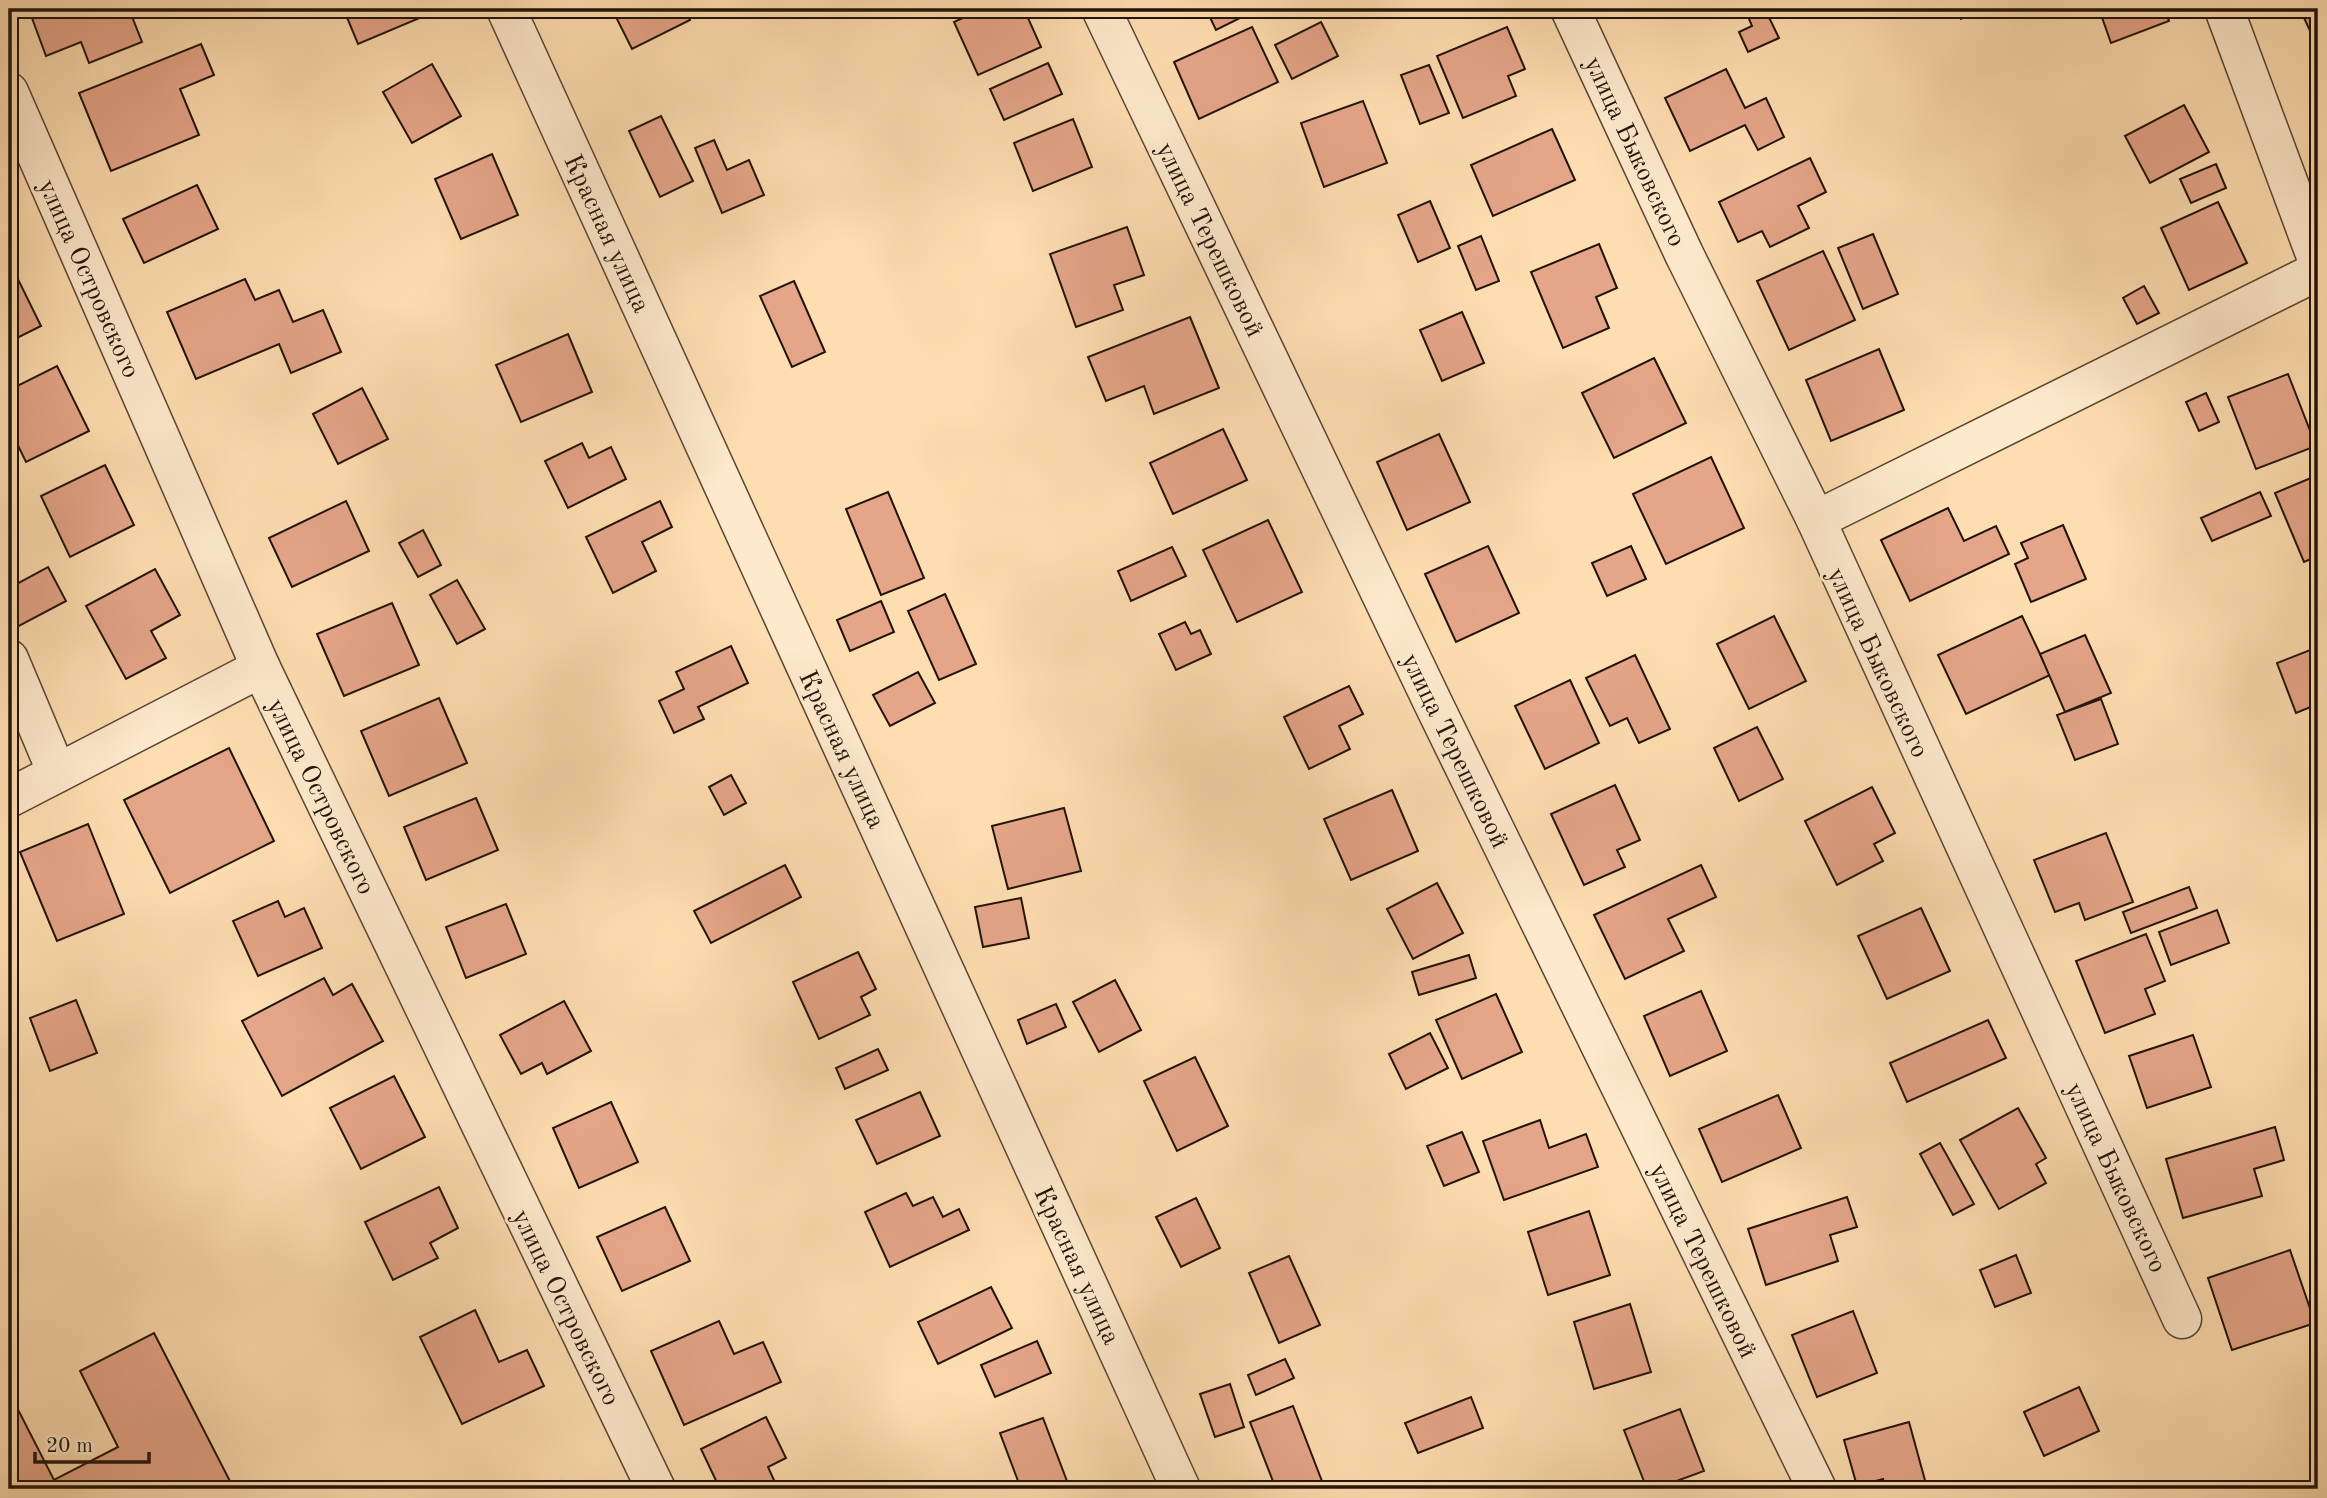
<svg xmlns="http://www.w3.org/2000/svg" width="2327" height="1498" font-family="'Old Standard TT',serif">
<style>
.building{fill:#e5a589;stroke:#221309;stroke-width:2}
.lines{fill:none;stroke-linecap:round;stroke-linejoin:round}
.minor-casing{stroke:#594633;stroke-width:41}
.minor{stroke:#fee9cc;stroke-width:38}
.labels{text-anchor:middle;stroke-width:6;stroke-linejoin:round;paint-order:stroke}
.street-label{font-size:26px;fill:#221309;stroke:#fee9cc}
</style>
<rect width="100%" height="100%" fill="#feddb0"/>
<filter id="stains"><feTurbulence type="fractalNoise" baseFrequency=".00286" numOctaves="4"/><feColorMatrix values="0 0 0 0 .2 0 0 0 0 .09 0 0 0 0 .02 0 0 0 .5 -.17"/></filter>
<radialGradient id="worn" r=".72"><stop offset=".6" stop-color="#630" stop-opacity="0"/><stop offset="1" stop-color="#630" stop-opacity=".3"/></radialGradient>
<g class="building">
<path d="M 33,9 L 129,9 L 142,42 L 89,63 L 81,42 L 46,56 L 29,10 Z"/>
<path d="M 362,9 L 419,9 L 422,17 L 358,44 L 346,15 Z"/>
<path d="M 612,9 L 685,9 L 690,20 L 632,49 Z"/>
<path d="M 982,9 L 1024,9 L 1041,47 L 978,75 L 954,22 Z"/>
<path d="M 1152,9 L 1175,9 L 1156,18 Z"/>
<path d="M 1206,9 L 1236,9 L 1240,18 L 1216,30 Z"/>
<path d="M 1760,9 L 1765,9 L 1779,38 L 1748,52 L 1739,32 L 1752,26 L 1747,14 Z"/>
<path d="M 1955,9 L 1979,9 L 1961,19 Z"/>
<path d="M 2099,9 L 2165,9 L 2169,21 L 2111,43 Z"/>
<path d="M 2300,9 L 2318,9 L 2318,27 L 2310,31 Z"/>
<path d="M 1321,22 L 1338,56 L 1292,79 L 1275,45 Z"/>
<path d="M 1252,27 L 1278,82 L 1199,119 L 1174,62 Z"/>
<path d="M 1507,27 L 1525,69 L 1508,76 L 1516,96 L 1463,118 L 1437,56 Z"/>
<path d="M 201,44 L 214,75 L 180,89 L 199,135 L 111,171 L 79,93 Z"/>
<path d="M 1048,63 L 1062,94 L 1004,120 L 990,89 Z"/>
<path d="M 432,64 L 461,116 L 412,143 L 383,92 Z"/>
<path d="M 1429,65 L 1449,113 L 1420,124 L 1401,75 Z"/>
<path d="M 1726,69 L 1745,108 L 1766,98 L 1784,137 L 1758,150 L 1745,125 L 1690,151 L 1665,98 Z"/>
<path d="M 1363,101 L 1387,163 L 1324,187 L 1301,123 Z"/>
<path d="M 2184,105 L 2209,152 L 2150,183 L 2125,136 Z"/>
<path d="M 2318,106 L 2318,126 L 2311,109 Z"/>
<path d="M 661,116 L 693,181 L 660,197 L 629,131 Z"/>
<path d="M 1073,119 L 1092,167 L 1033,191 L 1014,143 Z"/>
<path d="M 1552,129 L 1575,180 L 1493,216 L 1471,165 Z"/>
<path d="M 714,140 L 727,170 L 749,160 L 764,195 L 722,213 L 695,148 Z"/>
<path d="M 492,154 L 518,215 L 461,239 L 435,179 Z"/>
<path d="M 1810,158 L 1826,192 L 1798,206 L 1809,228 L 1770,247 L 1762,231 L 1738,242 L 1719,202 Z"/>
<path d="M 2216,164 L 2226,188 L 2191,203 L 2180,179 Z"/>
<path d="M 197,185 L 218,229 L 144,263 L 123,219 Z"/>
<path d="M 1430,201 L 1450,248 L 1418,262 L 1398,215 Z"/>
<path d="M 2218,202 L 2247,263 L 2189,290 L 2161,228 Z"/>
<path d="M 1127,227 L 1144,275 L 1114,285 L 1123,310 L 1076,327 L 1050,254 Z"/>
<path d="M 1873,234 L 1898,294 L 1863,309 L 1838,248 Z"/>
<path d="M 1481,236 L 1499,281 L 1476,290 L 1458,246 Z"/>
<path d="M 1599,244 L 1617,288 L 1596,297 L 1609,328 L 1563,348 L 1531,272 Z"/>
<path d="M 1823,251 L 1855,320 L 1789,350 L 1757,281 Z"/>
<path d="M 9,261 L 41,326 L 9,342 Z"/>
<path d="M 245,279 L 255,300 L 279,290 L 293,322 L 323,310 L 341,352 L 291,373 L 279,344 L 196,379 L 167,312 Z"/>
<path d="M 794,281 L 825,352 L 792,367 L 760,296 Z"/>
<path d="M 2144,286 L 2159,313 L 2137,324 L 2123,298 Z"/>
<path d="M 1462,312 L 1484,363 L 1442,381 L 1420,330 Z"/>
<path d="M 1190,317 L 1219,388 L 1154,414 L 1144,386 L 1106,401 L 1088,357 Z"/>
<path d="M 568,334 L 592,392 L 521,422 L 496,365 Z"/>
<path d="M 1879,349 L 1904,410 L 1831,441 L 1806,380 Z"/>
<path d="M 1654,358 L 1686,423 L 1614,458 L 1582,393 Z"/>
<path d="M 57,366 L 89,431 L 26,462 L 9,427 L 9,390 Z"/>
<path d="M 2288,374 L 2316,446 L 2256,469 L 2228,397 Z"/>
<path d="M 362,388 L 388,439 L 338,464 L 313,414 Z"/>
<path d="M 2206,393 L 2219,422 L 2199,431 L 2186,402 Z"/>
<path d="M 1223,429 L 1247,480 L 1173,514 L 1150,463 Z"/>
<path d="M 1439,434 L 1470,502 L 1407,530 L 1377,462 Z"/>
<path d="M 582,443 L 589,458 L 611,447 L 626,479 L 568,508 L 545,461 Z"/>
<path d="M 1711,457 L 1744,528 L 1666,564 L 1633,494 Z"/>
<path d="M 105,465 L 134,525 L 70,557 L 41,496 Z"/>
<path d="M 2318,475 L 2318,556 L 2304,562 L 2275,493 Z"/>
<path d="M 888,492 L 924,578 L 881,595 L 846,509 Z"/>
<path d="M 2260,492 L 2271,516 L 2212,541 L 2201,518 Z"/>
<path d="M 346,501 L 369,551 L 292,587 L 269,538 Z"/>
<path d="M 660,501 L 672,527 L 642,542 L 656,571 L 613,593 L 586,537 Z"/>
<path d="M 1948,508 L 1964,541 L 1996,526 L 2009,554 L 1910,601 L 1881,540 Z"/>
<path d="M 1268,520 L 1302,592 L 1237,622 L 1203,550 Z"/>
<path d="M 2063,525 L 2086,579 L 2031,602 L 2015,564 L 2028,558 L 2021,543 Z"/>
<path d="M 423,530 L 441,565 L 418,577 L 399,543 Z"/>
<path d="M 1488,546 L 1519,613 L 1456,642 L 1425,574 Z"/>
<path d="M 1631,546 L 1646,579 L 1607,596 L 1592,563 Z"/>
<path d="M 1172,547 L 1186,576 L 1131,601 L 1118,571 Z"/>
<path d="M 48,567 L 66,601 L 17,627 L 9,613 L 9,588 Z"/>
<path d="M 155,569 L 180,615 L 151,631 L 166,658 L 126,679 L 86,606 Z"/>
<path d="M 457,580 L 485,629 L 457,644 L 430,595 Z"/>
<path d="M 945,594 L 976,664 L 939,680 L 908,611 Z"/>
<path d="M 881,601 L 894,632 L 850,651 L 837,620 Z"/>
<path d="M 392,603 L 419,665 L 344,696 L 317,634 Z"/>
<path d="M 1774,616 L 1806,681 L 1749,709 L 1717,644 Z"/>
<path d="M 2022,616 L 2050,675 L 1966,714 L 1938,655 Z"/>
<path d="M 1185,622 L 1191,634 L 1200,630 L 1211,654 L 1176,670 L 1159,634 Z"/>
<path d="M 2085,635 L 2111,693 L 2065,712 L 2040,654 Z"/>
<path d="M 731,646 L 748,683 L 698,707 L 704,719 L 674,733 L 659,701 L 684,689 L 676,672 Z"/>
<path d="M 2318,647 L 2318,704 L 2296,713 L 2277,663 Z"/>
<path d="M 1635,655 L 1670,729 L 1639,743 L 1627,718 L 1610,726 L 1586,678 Z"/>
<path d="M 918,672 L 935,703 L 890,726 L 873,695 Z"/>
<path d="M 1570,680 L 1599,743 L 1545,769 L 1515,706 Z"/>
<path d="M 1349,686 L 1363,714 L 1339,726 L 1350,749 L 1309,769 L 1284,717 Z"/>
<path d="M 439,698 L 467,763 L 389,796 L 361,731 Z"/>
<path d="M 2101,699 L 2118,744 L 2075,760 L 2057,715 Z"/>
<path d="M 1757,727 L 1783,779 L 1739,801 L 1714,748 Z"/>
<path d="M 229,748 L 274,841 L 170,893 L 124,800 Z"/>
<path d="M 731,775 L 746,803 L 724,815 L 709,787 Z"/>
<path d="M 1615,785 L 1640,840 L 1617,850 L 1625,867 L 1584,885 L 1551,814 Z"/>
<path d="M 1872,787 L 1895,833 L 1874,844 L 1883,861 L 1837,885 L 1805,821 Z"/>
<path d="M 1392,790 L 1418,851 L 1351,880 L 1324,819 Z"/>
<path d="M 476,798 L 498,850 L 426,880 L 404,827 Z"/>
<path d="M 1064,808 L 1081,871 L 1008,889 L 992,826 Z"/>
<path d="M 88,824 L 124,914 L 57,941 L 20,852 Z"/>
<path d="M 2106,833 L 2133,902 L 2085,920 L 2079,903 L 2055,912 L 2034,860 Z"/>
<path d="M 785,865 L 801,897 L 711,943 L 694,911 Z"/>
<path d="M 1701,865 L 1716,897 L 1668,919 L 1684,951 L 1625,979 L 1594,915 Z"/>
<path d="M 1437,883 L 1463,933 L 1413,959 L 1387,909 Z"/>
<path d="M 2189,887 L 2197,908 L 2131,933 L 2123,912 Z"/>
<path d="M 1021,898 L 1029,938 L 983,947 L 975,907 Z"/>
<path d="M 278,901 L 285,917 L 304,908 L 322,948 L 258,976 L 233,921 Z"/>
<path d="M 506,904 L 526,954 L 466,978 L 446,927 Z"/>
<path d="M 1921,908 L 1950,971 L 1887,999 L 1858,936 Z"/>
<path d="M 2217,910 L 2229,943 L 2171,965 L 2159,932 Z"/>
<path d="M 2146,934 L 2165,981 L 2145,989 L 2155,1014 L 2105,1033 L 2076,961 Z"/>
<path d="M 858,952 L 876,989 L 861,997 L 870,1015 L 819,1039 L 793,982 Z"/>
<path d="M 1469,955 L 1476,978 L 1419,995 L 1412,972 Z"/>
<path d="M 324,978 L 333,995 L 352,984 L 383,1041 L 282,1096 L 242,1021 Z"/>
<path d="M 1115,980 L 1141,1030 L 1099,1052 L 1073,1002 Z"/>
<path d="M 1701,991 L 1727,1051 L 1670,1076 L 1644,1016 Z"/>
<path d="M 1496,994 L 1522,1052 L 1462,1079 L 1436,1020 Z"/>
<path d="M 76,1000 L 97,1053 L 50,1071 L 30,1018 Z"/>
<path d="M 564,1001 L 591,1051 L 547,1074 L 542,1063 L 521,1074 L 500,1035 Z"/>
<path d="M 1056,1004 L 1066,1027 L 1027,1044 L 1018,1020 Z"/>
<path d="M 1988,1020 L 2006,1058 L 1907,1102 L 1890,1063 Z"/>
<path d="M 1430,1033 L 1448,1068 L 1406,1089 L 1389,1054 Z"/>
<path d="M 2193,1035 L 2211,1087 L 2147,1108 L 2129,1056 Z"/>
<path d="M 878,1049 L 888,1070 L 845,1089 L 836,1068 Z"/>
<path d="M 1195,1057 L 1228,1126 L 1177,1151 L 1144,1081 Z"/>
<path d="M 394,1076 L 425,1137 L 361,1169 L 330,1108 Z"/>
<path d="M 920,1092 L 940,1136 L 877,1164 L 856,1120 Z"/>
<path d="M 1778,1095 L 1801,1148 L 1722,1182 L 1699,1129 Z"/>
<path d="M 611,1102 L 638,1162 L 579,1188 L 553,1128 Z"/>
<path d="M 2018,1108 L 2046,1158 L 2036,1164 L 2046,1183 L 1999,1209 L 1960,1140 Z"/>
<path d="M 1540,1120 L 1549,1148 L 1586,1134 L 1598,1167 L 1504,1200 L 1483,1141 Z"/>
<path d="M 2275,1127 L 2284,1160 L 2254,1169 L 2262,1196 L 2183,1218 L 2166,1159 Z"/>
<path d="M 1462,1132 L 1479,1172 L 1444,1186 L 1427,1146 Z"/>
<path d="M 1940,1143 L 1974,1204 L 1953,1215 L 1920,1154 Z"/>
<path d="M 439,1187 L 458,1228 L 430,1243 L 438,1258 L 393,1280 L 365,1222 Z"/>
<path d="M 906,1193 L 913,1206 L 933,1197 L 943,1217 L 959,1209 L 969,1230 L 890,1267 L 865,1212 Z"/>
<path d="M 1847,1197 L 1857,1227 L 1830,1235 L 1838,1261 L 1766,1285 L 1748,1229 Z"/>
<path d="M 1196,1198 L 1220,1248 L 1181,1267 L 1156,1217 Z"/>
<path d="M 665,1207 L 690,1261 L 622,1291 L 597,1237 Z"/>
<path d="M 1589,1211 L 1610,1275 L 1548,1295 L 1528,1232 Z"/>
<path d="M 2290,1250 L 2315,1323 L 2232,1350 L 2208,1278 Z"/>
<path d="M 2016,1255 L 2031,1293 L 1995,1307 L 1980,1270 Z"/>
<path d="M 1289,1256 L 1320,1325 L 1279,1343 L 1249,1273 Z"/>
<path d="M 991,1287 L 1012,1328 L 938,1364 L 918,1322 Z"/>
<path d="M 1630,1304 L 1651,1372 L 1594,1389 L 1574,1322 Z"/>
<path d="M 475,1310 L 499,1362 L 527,1350 L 544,1386 L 462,1424 L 420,1337 Z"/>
<path d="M 1853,1311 L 1877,1373 L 1817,1397 L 1792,1335 Z"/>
<path d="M 719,1321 L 734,1354 L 763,1342 L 781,1382 L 684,1425 L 651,1351 Z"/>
<path d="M 154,1333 L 234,1489 L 9,1489 L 9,1392 L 54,1480 L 118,1447 L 80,1371 Z"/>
<path d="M 1037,1341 L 1051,1373 L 995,1397 L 981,1365 Z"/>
<path d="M 1285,1359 L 1294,1378 L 1256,1395 L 1248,1375 Z"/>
<path d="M 1230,1384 L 1244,1427 L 1215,1437 L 1200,1394 Z"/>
<path d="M 2079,1387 L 2099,1431 L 2044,1456 L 2024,1412 Z"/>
<path d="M 1471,1397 L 1483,1428 L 1418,1453 L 1405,1423 Z"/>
<path d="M 1293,1406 L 1325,1489 L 1276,1489 L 1250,1422 Z"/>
<path d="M 1680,1409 L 1704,1471 L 1655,1489 L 1647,1489 L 1624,1430 Z"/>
<path d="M 766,1417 L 786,1458 L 768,1467 L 778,1489 L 720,1489 L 701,1449 Z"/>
<path d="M 1043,1418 L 1070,1489 L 1021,1489 L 1000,1433 Z"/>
<path d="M 1909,1422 L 1926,1484 L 1906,1489 L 1885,1489 L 1883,1479 L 1857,1486 L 1844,1440 Z"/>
<path d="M 560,1481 L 564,1489 L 544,1489 Z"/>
</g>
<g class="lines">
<defs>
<g id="minor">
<path d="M 506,9 L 1181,1489"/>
<path d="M 1101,9 L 1433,703 L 1817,1489"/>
<path d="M 1570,9 L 1684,254 L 1816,520 L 2182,1319"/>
<path d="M 2224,9 L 2318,262"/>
<path d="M 9,92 L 261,668 L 656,1489"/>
<path d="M 1816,520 L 2318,271"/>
<path d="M 9,659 L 57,773"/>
<path d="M 9,798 L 261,668"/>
</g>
</defs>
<use href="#minor" class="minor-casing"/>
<use href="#minor" class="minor"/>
</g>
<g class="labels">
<g class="street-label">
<text transform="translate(1636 151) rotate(65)" y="9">улица Быковского</text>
<text transform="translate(608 233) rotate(65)" y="9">Красная улица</text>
<text transform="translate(1211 239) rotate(64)" y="9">улица Терешковой</text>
<text transform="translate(90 278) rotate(66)" y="9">улица Островского</text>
<text transform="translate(1879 662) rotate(65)" y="9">улица Быковского</text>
<text transform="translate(843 749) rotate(65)" y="9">Красная улица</text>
<text transform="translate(1456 750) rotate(64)" y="9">улица Терешковой</text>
<text transform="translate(322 796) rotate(64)" y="9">улица Островского</text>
<text transform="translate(2117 1177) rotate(65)" y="9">улица Быковского</text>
<text transform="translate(1704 1260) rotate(64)" y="9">улица Терешковой</text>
<text transform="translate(1078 1265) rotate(65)" y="9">Красная улица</text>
<text transform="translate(567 1307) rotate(64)" y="9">улица Островского</text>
</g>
</g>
<rect width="2327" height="1498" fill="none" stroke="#feddb0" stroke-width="35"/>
<rect x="10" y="10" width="2306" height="1477" fill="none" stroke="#221309" stroke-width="3.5"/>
<rect x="18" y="18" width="2292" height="1463" fill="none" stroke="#221309" stroke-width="2"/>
<path d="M35 1452v10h114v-10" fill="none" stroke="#221309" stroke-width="3.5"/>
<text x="46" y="1452" font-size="21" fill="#221309" stroke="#fee9cc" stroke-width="5" paint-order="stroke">20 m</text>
<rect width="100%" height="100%" filter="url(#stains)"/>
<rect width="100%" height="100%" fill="url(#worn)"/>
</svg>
